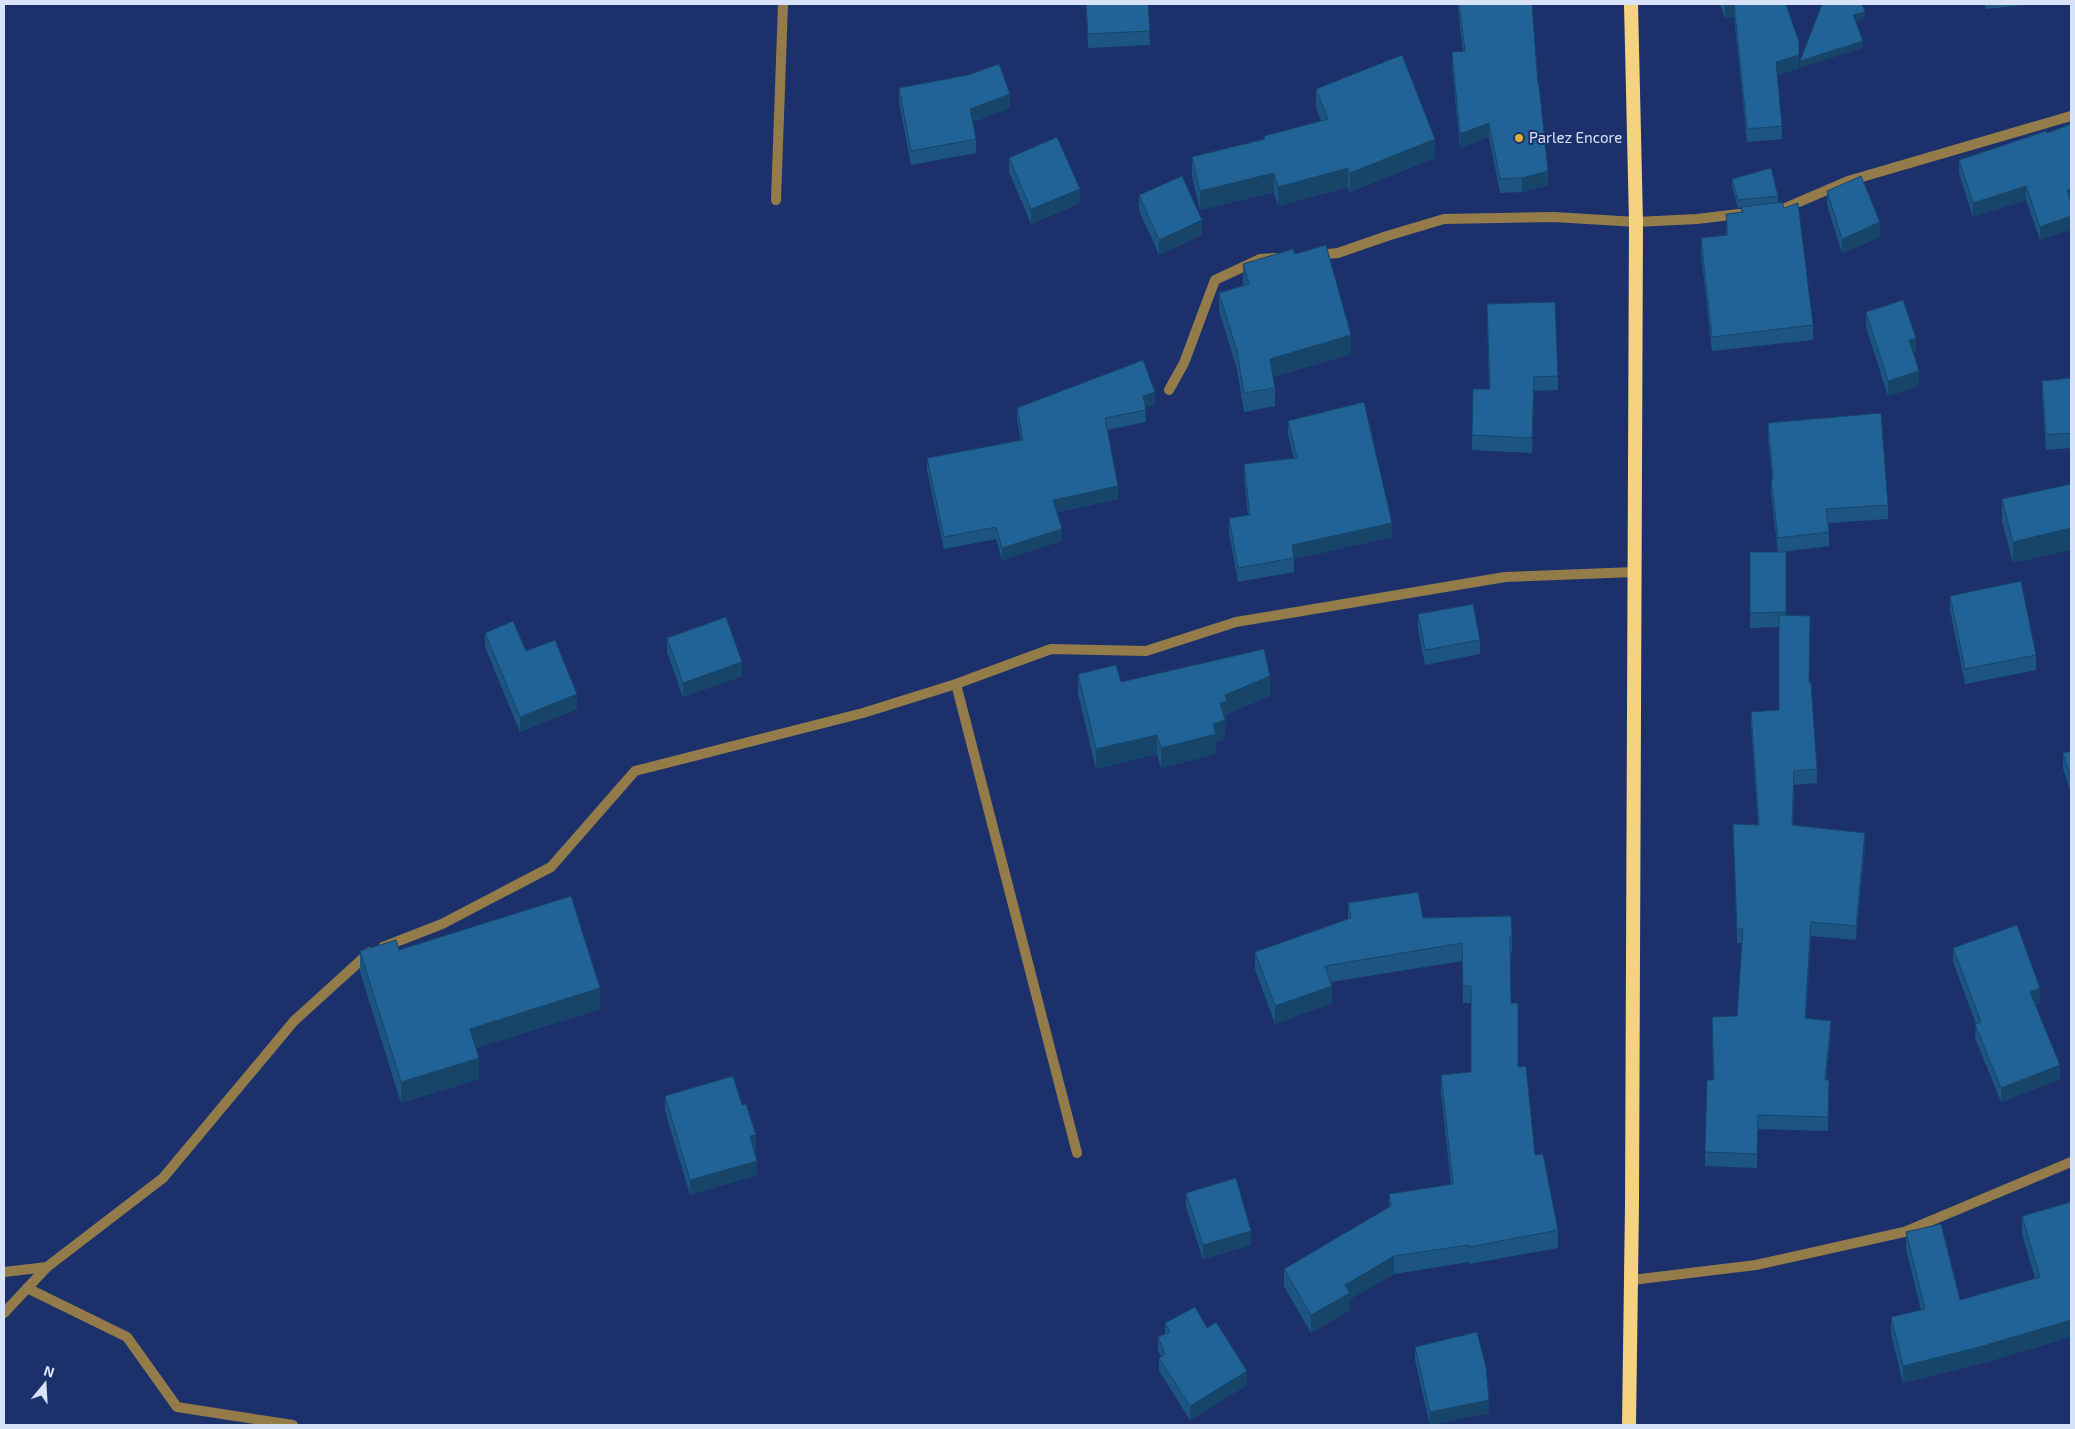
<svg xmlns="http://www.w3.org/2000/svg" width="2075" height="1429" font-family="'Exo 2',sans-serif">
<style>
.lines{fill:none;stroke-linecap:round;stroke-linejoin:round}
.minor{stroke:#937c49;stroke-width:10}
.trunk{stroke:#f4d280;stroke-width:14}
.wall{fill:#1c5581}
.shaded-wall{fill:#174569}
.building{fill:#216396;stroke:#174569}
.poi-dot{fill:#e0b034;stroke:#1c316b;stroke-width:2}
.labels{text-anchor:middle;stroke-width:4;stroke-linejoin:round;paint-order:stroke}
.poi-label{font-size:15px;fill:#d9e3f8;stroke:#1c316b;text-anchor:start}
</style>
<rect width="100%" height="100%" fill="#1c316b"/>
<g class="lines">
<g class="minor">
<path d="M 776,200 L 783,4"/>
<path d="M 1785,208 L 1848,181 L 2071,116"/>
<path d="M 1317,255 L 1338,253 L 1387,236 L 1444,219 L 1554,217 L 1636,222 L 1697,219 L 1739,214"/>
<path d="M 1169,390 L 1184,363 L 1215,280 L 1260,259 L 1275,258"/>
<path d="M 956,684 L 1077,1153"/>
<path d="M 383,947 L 442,924 L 551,867 L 635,771 L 863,713 L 956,684 L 1051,649 L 1146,651 L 1236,622 L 1505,577 L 1635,572"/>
<path d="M 4,1272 L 47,1267 L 163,1178 L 294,1021 L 370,952"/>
<path d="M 1632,1280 L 1756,1265 L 1904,1232 L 2071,1162"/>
<path d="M 27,1288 L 127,1337 L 177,1407 L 293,1425"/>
<path d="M 4,1313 L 47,1267"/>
</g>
<path class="trunk" d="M 1629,1425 L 1632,1205 L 1636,222 L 1631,4"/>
</g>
<g class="wall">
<path d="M 1086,4 L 1148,4 L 1150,45 L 1088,48 Z"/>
<path d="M 1458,4 L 1532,4 L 1538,85 L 1548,185 L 1522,192 L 1500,193 L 1489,137 L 1460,148 L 1452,66 L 1452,52 L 1463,51 L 1458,9 Z"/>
<path d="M 1720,4 L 1786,4 L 1799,68 L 1777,75 L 1782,126 L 1782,139 L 1747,142 L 1734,16 L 1725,19 Z"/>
<path d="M 1985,4 L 2024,4 L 2024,5 L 1986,9 Z"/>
<path d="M 899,88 L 1010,108 L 973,122 L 976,139 L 976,153 L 911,165 L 899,102 Z"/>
<path d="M 1316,89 L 1435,158 L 1350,192 L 1348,187 L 1278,206 L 1274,192 L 1200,210 L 1192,176 L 1192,157 L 1264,139 L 1264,136 L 1321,121 L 1316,108 Z"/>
<path d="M 2046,131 L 2040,240 L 2026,200 L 1973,217 L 1959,173 L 1959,160 Z"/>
<path d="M 1009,158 L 1080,203 L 1031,224 L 1009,172 Z"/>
<path d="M 1732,179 L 1778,196 L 1778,203 L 1813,325 L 1813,340 L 1712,351 L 1701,253 L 1701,238 L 1726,235 L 1726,214 L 1741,212 L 1741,207 L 1738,208 L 1732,186 Z"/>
<path d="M 1827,191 L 1880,237 L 1842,253 L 1827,205 Z"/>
<path d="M 1139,195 L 1202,235 L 1159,255 L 1139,210 Z"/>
<path d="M 1295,254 L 1351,354 L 1273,377 L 1275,388 L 1275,406 L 1244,412 L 1237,369 L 1219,311 L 1219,293 L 1244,286 L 1243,283 L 1243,264 Z"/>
<path d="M 1487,304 L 1558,376 L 1558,390 L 1534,391 L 1532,453 L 1472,450 L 1472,435 L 1489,389 Z"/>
<path d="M 1866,312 L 1916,352 L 1913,353 L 1919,386 L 1888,396 L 1866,327 Z"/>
<path d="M 2071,378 L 2071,448 L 2046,450 L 2042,395 L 2042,381 Z"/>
<path d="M 1155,404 L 1145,407 L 1146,422 L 1107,430 L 1118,499 L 1057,512 L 1062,541 L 1002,560 L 996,539 L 944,549 L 927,471 L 927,458 L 1021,440 L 1017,420 L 1017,408 Z"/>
<path d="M 1288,421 L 1392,537 L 1294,559 L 1294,572 L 1238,582 L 1229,532 L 1229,518 L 1248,515 L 1244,478 L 1244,464 L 1294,458 L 1288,435 Z"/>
<path d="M 1768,423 L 1888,505 L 1888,519 L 1828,523 L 1829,532 L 1829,546 L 1782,552 L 1786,552 L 1786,615 L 1810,683 L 1817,769 L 1817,783 L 1794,785 L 1793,825 L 1865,847 L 1856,940 L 1811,936 L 1806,1018 L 1831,1035 L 1826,1080 L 1829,1094 L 1828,1131 L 1758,1129 L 1757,1168 L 1705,1166 L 1705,1152 L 1713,1080 L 1712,1017 L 1737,1016 L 1742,943 L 1737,943 L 1733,824 L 1758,825 L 1751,726 L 1751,712 L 1779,710 L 1779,627 L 1750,628 L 1750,552 L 1778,552 L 1771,494 L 1771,479 L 1772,479 L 1768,438 Z"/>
<path d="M 2071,484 L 2013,563 L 2002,521 L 2002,499 Z"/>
<path d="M 1950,596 L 2036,655 L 2036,670 L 1965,684 L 1950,610 Z"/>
<path d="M 1418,614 L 1480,640 L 1480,654 L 1425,665 L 1418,629 Z"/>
<path d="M 485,633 L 526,651 L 577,709 L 520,732 L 485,647 Z"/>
<path d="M 667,638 L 742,676 L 683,697 L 667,652 Z"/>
<path d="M 1078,674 L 1121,682 L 1270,696 L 1227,714 L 1227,721 L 1225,722 L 1225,739 L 1216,742 L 1216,754 L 1161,768 L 1157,754 L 1096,769 L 1078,694 Z"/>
<path d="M 2071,751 L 2071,793 L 2063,768 L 2063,753 Z"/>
<path d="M 1348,903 L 1512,935 L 1512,952 L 1510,953 L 1511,1003 L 1518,1067 L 1535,1155 L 1558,1230 L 1558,1248 L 1469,1264 L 1469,1262 L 1394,1274 L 1350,1299 L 1350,1310 L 1311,1333 L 1284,1286 L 1284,1269 L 1389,1208 L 1389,1194 L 1451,1185 L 1441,1093 L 1441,1075 L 1471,1072 L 1471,1003 L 1463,1003 L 1462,961 L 1331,982 L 1332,1003 L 1275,1024 L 1255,969 L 1255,952 L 1348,919 Z"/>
<path d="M 1953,948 L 2040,1003 L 2035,1005 L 2060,1079 L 2001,1102 L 1975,1038 L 1976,1024 L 1953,962 Z"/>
<path d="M 399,950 L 600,1009 L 476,1048 L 479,1079 L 401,1103 L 360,972 L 360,951 Z"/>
<path d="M 665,1096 L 756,1150 L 754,1150 L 757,1175 L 690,1195 L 665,1111 Z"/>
<path d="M 1186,1193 L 1251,1245 L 1203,1259 L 1186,1207 Z"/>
<path d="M 2022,1216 L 2071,1337 L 1983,1363 L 1903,1383 L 1891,1334 L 1891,1317 L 1921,1310 L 1906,1249 L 1906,1232 L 1960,1300 L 2035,1278 L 2022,1234 Z"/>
<path d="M 1165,1323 L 1207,1328 L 1247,1385 L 1190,1420 L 1159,1371 L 1159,1358 L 1161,1357 L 1158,1350 L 1158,1337 L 1165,1334 Z"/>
<path d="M 1415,1347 L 1489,1413 L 1430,1425 L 1415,1360 Z"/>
</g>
<g class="shaded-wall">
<path d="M 1729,4 L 1734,4 L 1734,16 L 1725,19 L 1725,5 Z"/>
<path d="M 1865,12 L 1865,19 L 1853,23 L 1853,15 Z"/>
<path d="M 1863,41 L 1863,48 L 1800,68 L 1800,61 Z"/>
<path d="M 1799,55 L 1799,68 L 1776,76 L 1776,62 Z"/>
<path d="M 1010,94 L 1010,108 L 970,123 L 970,109 Z"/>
<path d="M 1489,123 L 1489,137 L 1460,148 L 1460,134 Z"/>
<path d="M 1435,139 L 1435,158 L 1350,192 L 1350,173 Z"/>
<path d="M 1348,168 L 1348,187 L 1278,206 L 1278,187 Z"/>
<path d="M 1548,171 L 1548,185 L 1522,192 L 1522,178 Z"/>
<path d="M 1274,173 L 1274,192 L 1200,210 L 1200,191 Z"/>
<path d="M 2026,186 L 2026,200 L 1973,217 L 1973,203 Z"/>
<path d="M 1080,189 L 1080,203 L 1031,224 L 1031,209 Z"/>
<path d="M 2071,189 L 2071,203 L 2067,190 Z"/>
<path d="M 2071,216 L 2071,230 L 2040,240 L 2040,227 Z"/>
<path d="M 1202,220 L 1202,235 L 1159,255 L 1159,240 Z"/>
<path d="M 1880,222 L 1880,237 L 1842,253 L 1842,239 Z"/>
<path d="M 1351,335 L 1351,354 L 1270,378 L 1270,359 Z"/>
<path d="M 1916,338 L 1916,352 L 1909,354 L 1909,340 Z"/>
<path d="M 1919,371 L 1919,386 L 1888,396 L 1888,381 Z"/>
<path d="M 1534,377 L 1534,391 L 1532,453 L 1532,438 Z"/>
<path d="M 1155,392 L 1155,404 L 1143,408 L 1143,396 Z"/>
<path d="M 1118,486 L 1118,499 L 1053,512 L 1053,500 Z"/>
<path d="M 1392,523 L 1392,537 L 1294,559 L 1292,545 Z"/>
<path d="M 2071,528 L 2071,550 L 2013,563 L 2013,542 Z"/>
<path d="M 1062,529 L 1062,541 L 1002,560 L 1002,548 Z"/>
<path d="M 742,662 L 742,676 L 683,697 L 683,683 Z"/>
<path d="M 1270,676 L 1270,696 L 1227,714 L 1227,721 L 1225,722 L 1225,739 L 1216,742 L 1216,754 L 1161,768 L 1161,748 L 1213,724 L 1220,703 L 1225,695 Z"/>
<path d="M 577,694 L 577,709 L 520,732 L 520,717 Z"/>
<path d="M 1157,735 L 1157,754 L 1096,769 L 1096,749 Z"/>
<path d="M 1865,833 L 1865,847 L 1856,940 L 1856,926 Z"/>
<path d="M 1811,922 L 1811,936 L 1805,1032 L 1805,1018 Z"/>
<path d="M 1332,986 L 1332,1003 L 1275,1024 L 1275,1006 Z"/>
<path d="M 600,988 L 600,1009 L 470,1050 L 470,1029 Z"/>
<path d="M 2040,988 L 2040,1003 L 2030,1007 L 2030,992 Z"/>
<path d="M 1831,1021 L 1831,1035 L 1825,1094 L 1825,1080 Z"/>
<path d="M 479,1058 L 479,1079 L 401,1103 L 401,1082 Z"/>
<path d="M 2060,1065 L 2060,1079 L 2001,1102 L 2001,1088 Z"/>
<path d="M 756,1135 L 756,1150 L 750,1151 L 750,1136 Z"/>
<path d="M 757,1161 L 757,1175 L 690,1195 L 690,1180 Z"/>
<path d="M 1251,1231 L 1251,1245 L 1203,1259 L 1203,1245 Z"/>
<path d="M 1394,1256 L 1394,1274 L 1350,1299 L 1350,1310 L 1311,1333 L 1311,1315 L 1345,1285 Z"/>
<path d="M 2071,1320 L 2071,1337 L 1983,1363 L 1903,1383 L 1903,1366 Z"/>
<path d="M 1247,1371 L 1247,1385 L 1190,1420 L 1190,1406 Z"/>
<path d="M 1489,1400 L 1489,1413 L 1430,1425 L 1430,1412 Z"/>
</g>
<g class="building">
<path d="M 1086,4 L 1148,4 L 1150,31 L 1088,34 Z"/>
<path d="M 1459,4 L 1532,4 L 1538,85 L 1539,85 L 1548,171 L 1522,178 L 1500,179 L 1489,123 L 1460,134 L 1452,52 L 1465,51 Z"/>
<path d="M 1734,4 L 1786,4 L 1799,42 L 1799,55 L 1776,62 L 1782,126 L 1747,129 Z"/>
<path d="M 1822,4 L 1862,4 L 1865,12 L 1853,15 L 1863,41 L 1800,61 Z"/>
<path d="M 1402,55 L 1435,139 L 1350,173 L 1348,168 L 1278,187 L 1274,173 L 1200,191 L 1192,157 L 1265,139 L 1264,136 L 1328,119 L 1316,89 Z"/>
<path d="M 999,64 L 1010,94 L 970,109 L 976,139 L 911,151 L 899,88 L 968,75 Z"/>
<path d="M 2071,124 L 2071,189 L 2067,190 L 2071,202 L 2071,216 L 2040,227 L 2026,186 L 1973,203 L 1959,160 L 2046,131 L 2047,133 Z"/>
<path d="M 1057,137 L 1080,189 L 1031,209 L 1009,158 Z"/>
<path d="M 1771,168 L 1778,196 L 1738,200 L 1732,179 Z"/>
<path d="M 1182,176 L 1202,220 L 1159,240 L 1139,195 Z"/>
<path d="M 1861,176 L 1880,222 L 1842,239 L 1827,191 Z"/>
<path d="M 1782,202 L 1784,208 L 1798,203 L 1813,325 L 1712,337 L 1701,238 L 1728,235 L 1726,214 L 1743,212 L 1741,207 Z"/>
<path d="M 1326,245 L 1351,335 L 1270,359 L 1275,388 L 1244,393 L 1237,351 L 1219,293 L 1249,284 L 1243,264 L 1293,249 L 1295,254 Z"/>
<path d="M 1903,300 L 1916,338 L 1909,340 L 1919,371 L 1888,381 L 1866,312 Z"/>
<path d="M 1555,302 L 1558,376 L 1534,377 L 1532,438 L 1472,435 L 1473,389 L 1490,389 L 1487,304 Z"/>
<path d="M 1143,360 L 1155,392 L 1143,396 L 1146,410 L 1105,418 L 1118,486 L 1053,500 L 1062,529 L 1002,548 L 996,527 L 944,537 L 927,458 L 1023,440 L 1017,408 Z"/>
<path d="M 2071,378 L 2071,433 L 2046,435 L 2042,381 Z"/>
<path d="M 1364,402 L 1392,523 L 1292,545 L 1294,558 L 1238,568 L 1229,518 L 1250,515 L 1244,464 L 1297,458 L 1288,421 Z"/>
<path d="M 1881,413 L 1888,505 L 1826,509 L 1829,532 L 1778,538 L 1771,479 L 1773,479 L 1768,423 Z"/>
<path d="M 2071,484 L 2071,528 L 2013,542 L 2002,499 Z"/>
<path d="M 1750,552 L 1786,552 L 1786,612 L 1750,613 Z"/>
<path d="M 2021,581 L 2036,655 L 1965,669 L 1950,596 Z"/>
<path d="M 1473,604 L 1480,640 L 1425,650 L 1418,614 Z"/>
<path d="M 1779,615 L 1810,616 L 1809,683 L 1811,683 L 1817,769 L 1794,771 L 1792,825 L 1865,833 L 1856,926 L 1811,922 L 1805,1018 L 1831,1021 L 1825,1080 L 1829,1080 L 1828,1117 L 1758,1115 L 1757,1154 L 1705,1152 L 1707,1080 L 1714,1080 L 1712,1017 L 1737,1016 L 1743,929 L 1737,929 L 1733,824 L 1759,825 L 1751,712 L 1779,710 Z"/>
<path d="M 726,617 L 742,662 L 683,683 L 667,638 Z"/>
<path d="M 513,621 L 526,651 L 555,640 L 577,694 L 520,717 L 485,633 Z"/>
<path d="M 1264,649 L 1270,676 L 1225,695 L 1227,701 L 1220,703 L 1225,720 L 1213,724 L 1216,734 L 1161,748 L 1157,735 L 1096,749 L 1078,674 L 1116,665 L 1121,682 Z"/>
<path d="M 2071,751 L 2071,778 L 2063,753 Z"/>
<path d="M 1418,892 L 1423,918 L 1511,916 L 1512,935 L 1510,936 L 1511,1003 L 1518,1003 L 1518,1067 L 1526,1066 L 1535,1155 L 1543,1154 L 1558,1230 L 1469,1247 L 1469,1245 L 1394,1256 L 1345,1285 L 1350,1293 L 1311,1315 L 1284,1269 L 1391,1206 L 1389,1194 L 1453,1184 L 1441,1075 L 1471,1072 L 1471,986 L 1463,986 L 1462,943 L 1325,966 L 1332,986 L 1275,1006 L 1255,952 L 1351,918 L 1348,903 Z"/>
<path d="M 571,896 L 600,988 L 470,1029 L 479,1058 L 401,1082 L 360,951 L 396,940 L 399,950 Z"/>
<path d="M 2017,925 L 2040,988 L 2030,992 L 2060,1065 L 2001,1088 L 1975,1024 L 1981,1022 L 1953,948 Z"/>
<path d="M 733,1076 L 742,1105 L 746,1104 L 756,1135 L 750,1136 L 757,1161 L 690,1180 L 665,1096 Z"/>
<path d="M 1236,1178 L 1251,1231 L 1203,1245 L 1186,1193 Z"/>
<path d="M 2071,1202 L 2071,1320 L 1983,1346 L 1903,1366 L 1891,1317 L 1925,1309 L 1906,1232 L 1941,1224 L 1960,1300 L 2040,1277 L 2022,1216 Z"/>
<path d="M 1195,1307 L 1207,1328 L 1216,1322 L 1247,1371 L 1190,1406 L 1159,1358 L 1165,1354 L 1158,1337 L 1170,1332 L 1165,1323 Z"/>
<path d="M 1477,1332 L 1486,1367 L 1489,1400 L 1430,1412 L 1415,1347 Z"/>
</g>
<circle class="poi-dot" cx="1519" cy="138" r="5"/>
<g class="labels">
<g class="poi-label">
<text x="1529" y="143">Parlez Encore</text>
</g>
</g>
<rect width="2075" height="1429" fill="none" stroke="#d9e3f8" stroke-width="10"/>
<g transform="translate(45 1384) rotate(18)" stroke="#1c316b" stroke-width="4" paint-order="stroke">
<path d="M0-4L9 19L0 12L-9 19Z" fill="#d9e3f8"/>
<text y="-8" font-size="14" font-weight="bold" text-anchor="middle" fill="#d9e3f8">N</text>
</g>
</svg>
